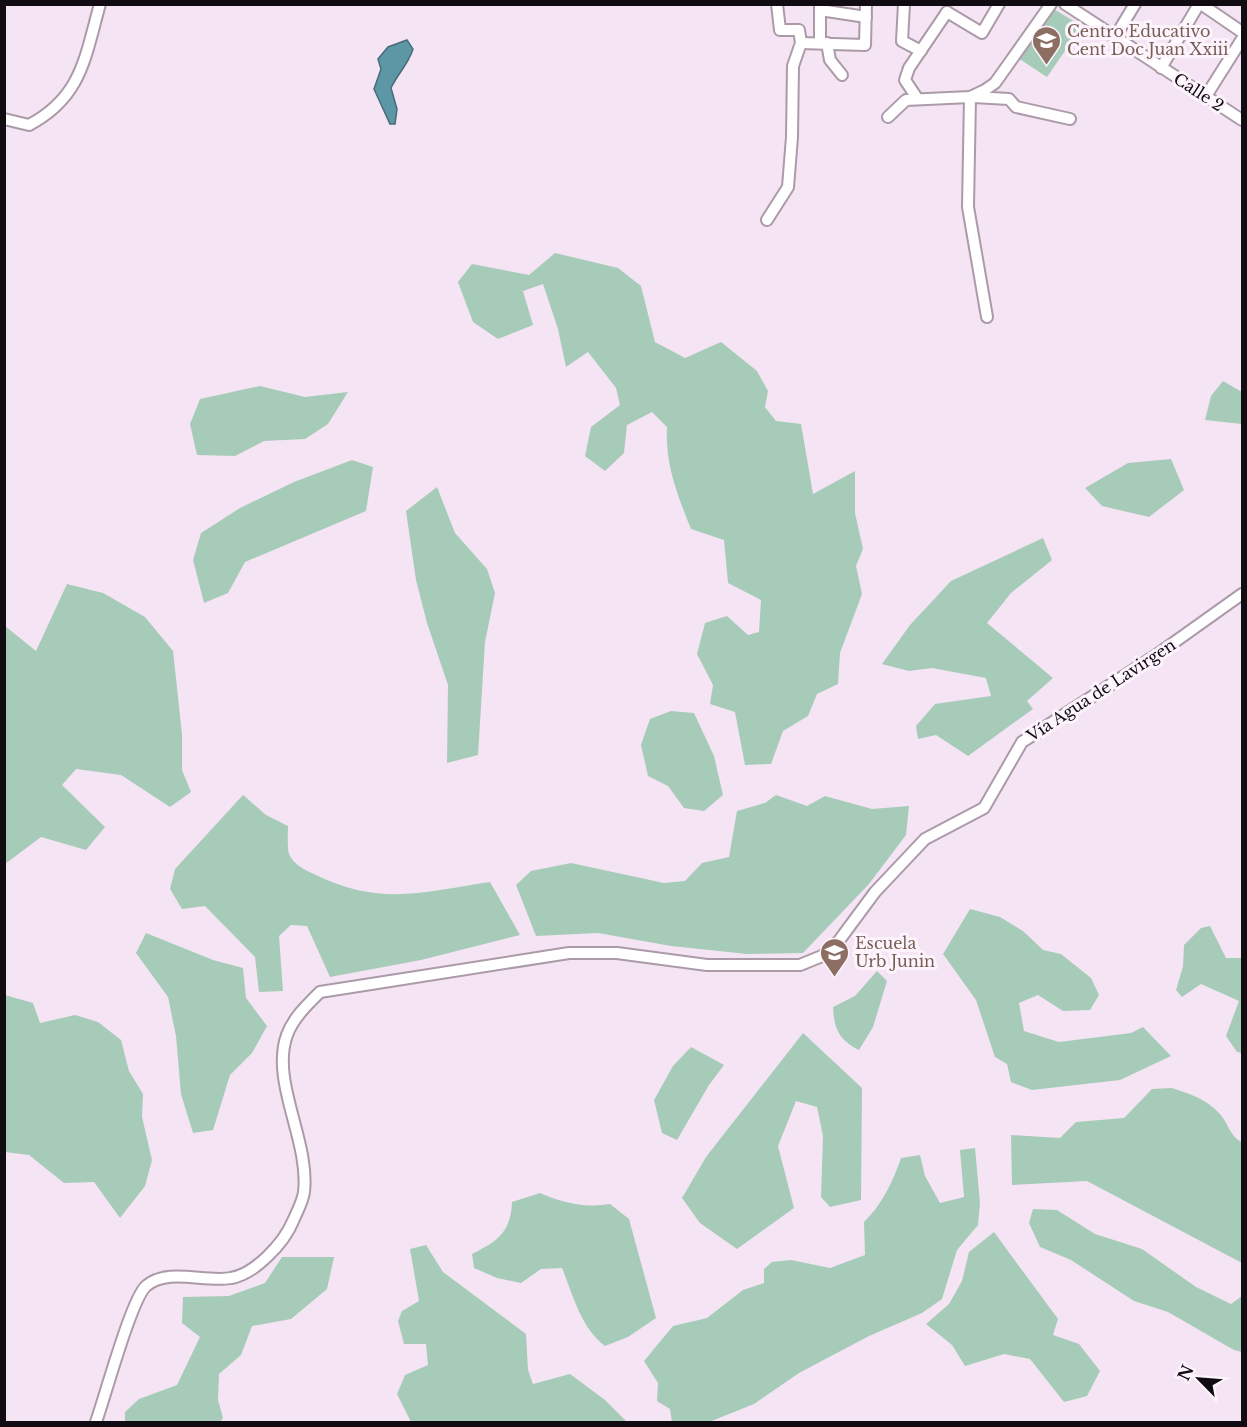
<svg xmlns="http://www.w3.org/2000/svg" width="1247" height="1427" font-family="'Libre Baskerville',serif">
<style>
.green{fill:#a6ccb9}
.water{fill:#5d96a5;stroke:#466d79;stroke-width:1.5}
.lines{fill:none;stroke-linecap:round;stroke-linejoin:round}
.minor-casing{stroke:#ab9ba9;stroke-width:14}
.minor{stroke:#fff;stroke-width:10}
.labels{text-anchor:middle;stroke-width:6;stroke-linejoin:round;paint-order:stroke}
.education-label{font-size:16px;fill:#785e54;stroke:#fef4fd;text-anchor:start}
.street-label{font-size:16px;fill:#110c11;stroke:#fef4fd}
</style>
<rect width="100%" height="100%" fill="#f5e4f3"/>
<g class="green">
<path d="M 1052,8 L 1082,26 L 1047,77 L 1018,58 Z"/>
<path d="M 555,253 L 618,268 L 641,286 L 655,342 L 685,358 L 721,342 L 757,371 L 768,391 L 765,407 L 776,421 L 801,424 L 813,494 L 855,471 L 855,513 L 863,549 L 856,566 L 862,594 L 840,653 L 838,684 L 817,694 L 808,716 L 783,731 L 771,764 L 745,765 L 735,712 L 710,704 L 713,685 L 697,654 L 705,623 L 727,616 L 748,635 L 759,632 L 761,600 L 728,583 L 724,540 L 691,529 C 677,494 665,464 667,427 L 652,412 L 627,425 L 624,453 L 605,471 L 585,456 L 591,427 L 620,405 L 616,388 L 588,352 L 566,367 L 558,329 L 543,284 L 523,291 L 533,325 L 498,339 L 473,322 L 458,282 L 472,264 L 529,275 Z"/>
<path d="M 1223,381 L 1242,392 L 1242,424 L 1205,420 L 1211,396 Z"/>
<path d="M 260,386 L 305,397 L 348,392 L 328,424 L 305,439 L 264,441 L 235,456 L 197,455 L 190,424 L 200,399 Z"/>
<path d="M 1171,459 L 1184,490 L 1149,517 L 1102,506 L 1085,488 L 1128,463 Z"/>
<path d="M 352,460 L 373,467 L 366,511 L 245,562 L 228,593 L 204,603 L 193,560 L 201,533 L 240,508 L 294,482 Z"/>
<path d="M 437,487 L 455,533 L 487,569 L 495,593 L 485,642 L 478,755 L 447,763 L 448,685 L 427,623 L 416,580 L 406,511 Z"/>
<path d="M 1043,538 L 1052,560 L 1011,593 L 987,623 L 1053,678 L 1027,701 L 1033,709 L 968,756 L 936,735 L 918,739 L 916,726 L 935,704 L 991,696 L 986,678 L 932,668 L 909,671 L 882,664 L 910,625 L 951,581 Z"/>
<path d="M 67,584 L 103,593 L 145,617 L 173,651 L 182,734 L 182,770 L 191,792 L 170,807 L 121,775 L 76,769 L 62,785 L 105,827 L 86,850 L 41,837 L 5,864 L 5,626 L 36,651 Z"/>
<path d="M 671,711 L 694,713 L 714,756 L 723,795 L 704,811 L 684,808 L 668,786 L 648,776 L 641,745 L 650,719 Z"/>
<path d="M 243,795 L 266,815 L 288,826 C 288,834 287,847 289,854 C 294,866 308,871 318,876 C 382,906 423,892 490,882 L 520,935 L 421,960 L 330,977 L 307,926 L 291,925 L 279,936 L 283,991 L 259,992 L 255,957 L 205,906 L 182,909 L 170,889 L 175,869 Z"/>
<path d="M 776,795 L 807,806 L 825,796 L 872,809 L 909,806 L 906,835 L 869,884 L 803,953 L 747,954 L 671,946 L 598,933 L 536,936 L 516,885 L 531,871 L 571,863 L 664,883 L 685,881 L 702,863 L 729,857 L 737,811 L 765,803 Z"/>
<path d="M 970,909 L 1000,917 L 1023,931 L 1043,950 L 1061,954 L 1091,978 L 1099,995 L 1090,1010 L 1063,1011 L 1038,995 L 1019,1003 L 1024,1031 L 1059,1042 L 1131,1033 L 1143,1027 L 1171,1056 L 1120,1080 L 1032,1090 L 1011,1082 L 1007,1064 L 995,1057 L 976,1000 L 943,954 Z"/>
<path d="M 1210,926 L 1226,958 L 1242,958 L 1242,1053 L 1237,1052 L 1226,1036 L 1239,1001 L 1201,984 L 1182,997 L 1176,990 L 1183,966 L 1184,945 L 1201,928 Z"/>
<path d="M 146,933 L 213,960 L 243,968 L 246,998 L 267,1026 L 252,1053 L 230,1075 L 213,1130 L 193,1133 L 181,1094 L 176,1036 L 168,997 L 136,953 Z"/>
<path d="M 877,971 L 887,981 L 873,1027 L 859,1050 C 839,1040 834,1029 833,1007 L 855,996 Z"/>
<path d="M 5,995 L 33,1003 L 40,1023 L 75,1015 L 98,1022 L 121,1040 L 129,1071 L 143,1094 L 142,1117 L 152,1160 L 145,1186 L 120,1218 L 94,1182 L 64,1183 L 29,1155 L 5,1152 Z"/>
<path d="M 803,1033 L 862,1088 L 861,1200 L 830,1207 L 821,1197 L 823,1136 L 817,1107 L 796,1101 L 778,1146 L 794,1208 L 737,1249 L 700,1223 L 682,1198 L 706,1157 Z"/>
<path d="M 691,1047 L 724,1065 L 709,1085 L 677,1140 L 662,1133 L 654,1100 L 673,1066 Z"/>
<path d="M 1172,1088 C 1190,1094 1206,1099 1219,1113 C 1228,1122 1230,1137 1242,1142 L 1242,1263 L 1087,1181 L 1012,1185 L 1011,1135 L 1060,1138 L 1076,1122 L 1124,1118 L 1152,1089 Z"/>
<path d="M 975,1148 L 980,1203 L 978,1225 L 957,1250 L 942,1299 L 922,1313 L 869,1336 L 799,1373 L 754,1404 L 709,1422 L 672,1422 L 670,1409 L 657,1401 L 658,1383 L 644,1361 L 673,1326 L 707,1318 L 743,1290 L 764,1283 L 764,1269 L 772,1262 L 791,1260 L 830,1268 L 865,1255 L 864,1222 C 882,1205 893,1181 901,1158 L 920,1155 L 925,1176 L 940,1203 L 964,1197 L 960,1150 Z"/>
<path d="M 540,1193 C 563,1203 584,1208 610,1204 L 629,1219 L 656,1318 L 628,1337 L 605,1346 C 581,1328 573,1295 562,1268 L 541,1269 L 521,1283 L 497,1278 L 474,1268 L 472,1254 C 496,1242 511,1233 512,1202 Z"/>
<path d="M 1033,1209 L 1057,1210 L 1095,1234 L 1142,1249 L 1196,1287 L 1231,1304 L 1242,1296 L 1242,1352 L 1234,1350 L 1168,1312 L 1134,1301 L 1071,1260 L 1040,1247 L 1029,1223 Z"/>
<path d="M 994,1232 L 1058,1319 L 1053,1335 L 1079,1344 L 1100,1371 L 1087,1396 L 1064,1402 L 1030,1359 L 1004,1354 L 965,1366 L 952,1345 L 926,1324 L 949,1304 L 962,1281 L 969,1252 Z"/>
<path d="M 426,1245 L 443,1272 L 526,1334 L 528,1370 L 533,1384 L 570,1374 L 605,1400 L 627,1422 L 411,1422 L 397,1394 L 405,1375 L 428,1365 L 426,1344 L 404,1344 L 398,1321 L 402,1311 L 419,1301 L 410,1249 Z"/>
<path d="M 282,1257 L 334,1257 L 327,1289 L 291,1319 L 252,1326 L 241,1355 L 219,1374 L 218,1400 L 223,1418 L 220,1422 L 125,1422 L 125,1412 L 139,1399 L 177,1385 L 200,1337 L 182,1323 L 183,1297 L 229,1296 L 265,1283 Z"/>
</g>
<path class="water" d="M 407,40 L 413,49 C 408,65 398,73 391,88 L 397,109 L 395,124 L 390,124 L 374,89 L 381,69 L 378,59 L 388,47 Z"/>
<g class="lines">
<defs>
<g id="minor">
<path d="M 904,4 L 902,41 L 921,51"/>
<path d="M 1065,4 L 1242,120"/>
<path d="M 1201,4 L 1242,32"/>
<path d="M 820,5 L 820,43"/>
<path d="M 820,10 L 866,17"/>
<path d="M 947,12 L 982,33 L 999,4"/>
<path d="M 1115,37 L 1135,4"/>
<path d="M 801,43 L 865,45 L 866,4"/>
<path d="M 827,43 L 830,60 L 842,75"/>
<path d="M 1161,68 L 1199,4"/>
<path d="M 1206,96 L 1242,39"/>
<path d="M 970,97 L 968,207 L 987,317"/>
<path d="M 973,97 L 1009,99 L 1016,107 L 1070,119"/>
<path d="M 917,98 L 905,80 L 909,68 L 947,12"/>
<path d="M 888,117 L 906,100 L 970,97 L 985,90 L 995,83 L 1051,4"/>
<path d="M 4,119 L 29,125 C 82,97 85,57 100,4"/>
<path d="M 767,220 L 788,187 L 792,137 L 793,66 L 801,43 L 799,30 L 780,30 L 777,4"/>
<path d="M 96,1422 C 105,1397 131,1300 146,1286 C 168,1267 205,1283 231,1278 C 255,1274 284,1243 293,1221 C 297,1212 303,1201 304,1192 C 310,1141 270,1081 287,1035 C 293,1018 308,1004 320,992 L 569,953 L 617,953 L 707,965 L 800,965 L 822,956 L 838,942 L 875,892 L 925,839 L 984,808 L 1022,742 L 1155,656 L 1242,594"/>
</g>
</defs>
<use href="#minor" class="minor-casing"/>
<use href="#minor" class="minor"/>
</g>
<defs>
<symbol id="school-pin" viewBox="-11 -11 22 30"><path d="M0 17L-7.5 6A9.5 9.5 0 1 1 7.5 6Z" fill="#8d6e63" stroke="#fef4fd"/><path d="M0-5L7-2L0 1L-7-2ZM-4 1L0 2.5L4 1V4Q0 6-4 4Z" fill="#fff"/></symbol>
</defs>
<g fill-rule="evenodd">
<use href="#school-pin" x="1030" y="24" width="33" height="45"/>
<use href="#school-pin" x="818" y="936" width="33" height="45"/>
</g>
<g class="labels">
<g class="education-label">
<text x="1067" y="37">Centro Educativo<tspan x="1067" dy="18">Cent Doc Juan Xxiii</tspan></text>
<text x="855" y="949">Escuela<tspan x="855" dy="18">Urb Junin</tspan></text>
</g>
<g class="street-label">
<text transform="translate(1199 92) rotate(33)" y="6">Calle 2</text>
<text transform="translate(1101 690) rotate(-33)" y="6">Vía Agua de Lavirgen</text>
</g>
</g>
<rect width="1247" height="1427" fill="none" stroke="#110c11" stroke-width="12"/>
<g transform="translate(1199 1379) rotate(295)" stroke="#fef4fd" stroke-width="4.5" paint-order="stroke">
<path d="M0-4.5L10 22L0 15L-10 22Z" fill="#110c11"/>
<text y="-9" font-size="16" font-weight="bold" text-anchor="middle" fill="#110c11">N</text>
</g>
</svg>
